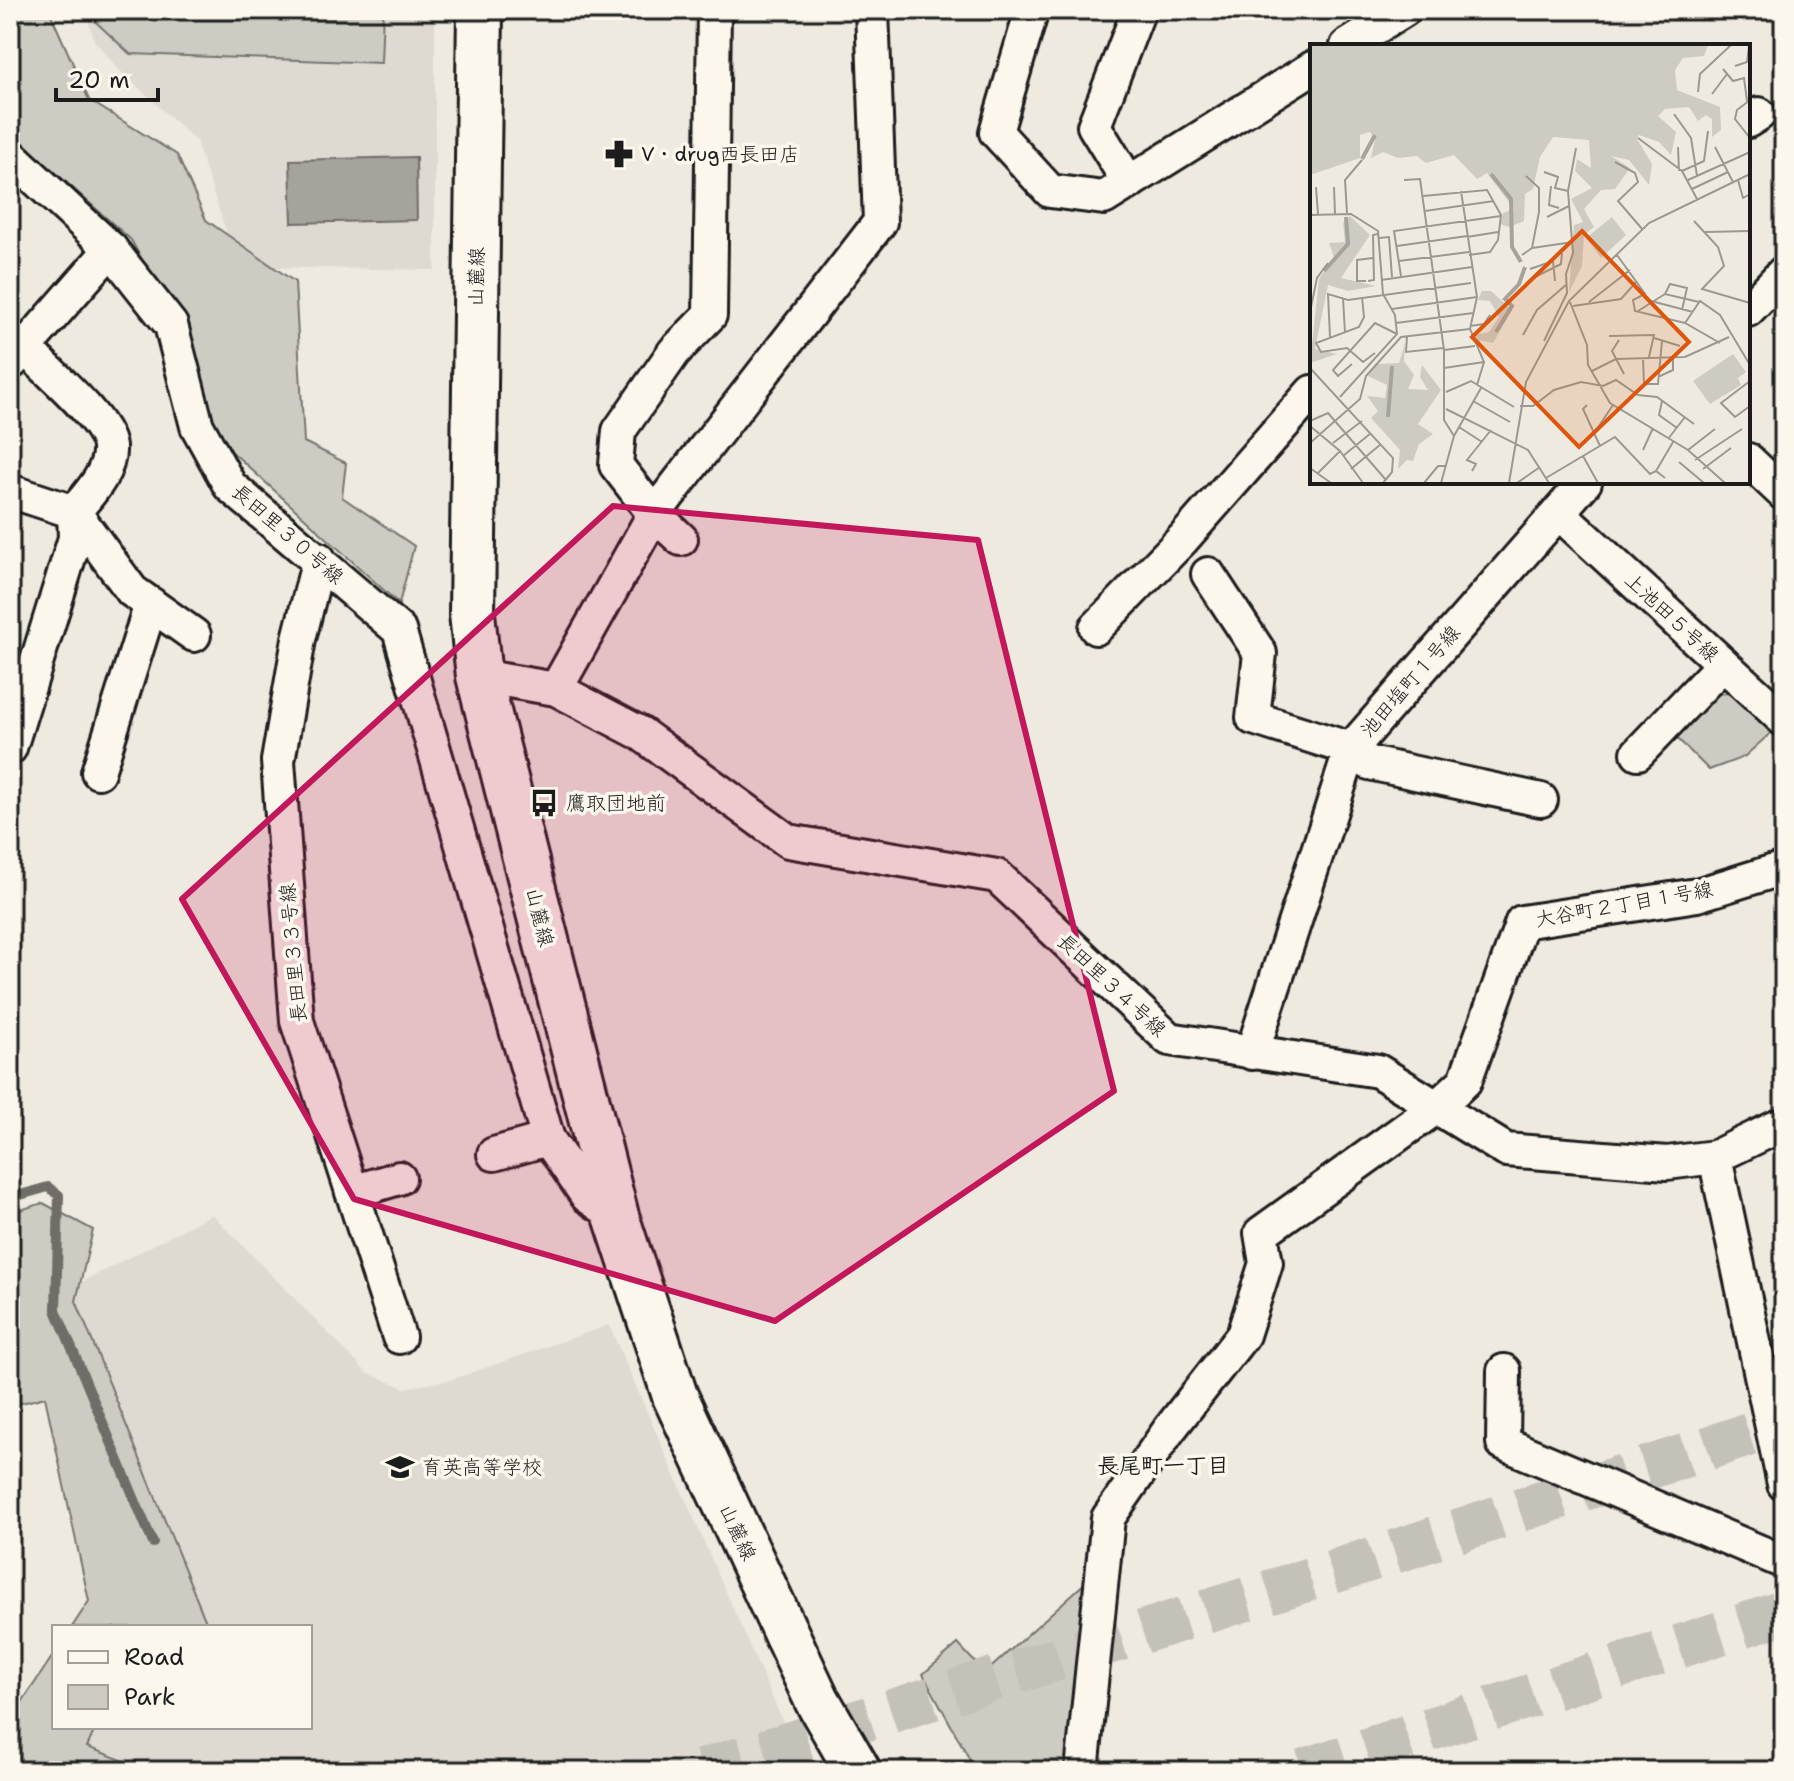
<svg xmlns="http://www.w3.org/2000/svg" width="1794" height="1781" font-family="'Shantell Sans','Klee One',sans-serif">
<style>
.built{fill:#dedad1}
.green{fill:#ceccc2;stroke:#75746f;stroke-width:2}
.water{fill:#a6a39d;stroke:#6f6d69;stroke-width:2}
.lines{fill:none;stroke-linecap:round;stroke-linejoin:round}
.stream{stroke:#6f6d69;stroke-width:10}
.motorway-tunnel{stroke:#c4c1b8;stroke-width:44;stroke-dasharray:44 22;stroke-linecap:butt}
.minor-casing{stroke:#1c1c1c;stroke-width:38}
.primary-casing{stroke:#1c1c1c;stroke-width:50}
.minor{stroke:#fbf7ec;stroke-width:32}
.primary{stroke:#fbf7ec;stroke-width:44}
.marked{fill:#c2185b;fill-opacity:0.2;stroke:#c2185b;stroke-width:6;stroke-linejoin:round}
.labels{text-anchor:middle;stroke-width:7;stroke-linejoin:round;paint-order:stroke}
.poi-label{font-size:20px;fill:#1c1c1c;stroke:#fbf7ec;text-anchor:start}
.street-label{font-size:20px;fill:#1c1c1c;stroke:#fbf7ec}
.neighbourhood-label{font-size:22px;font-weight:bold;fill:#1c1c1c;stroke:#fbf7ec}
.inset-river{fill:none;stroke:#a6a39d;stroke-width:4}
.inset-road{fill:none;stroke:#9a9891;stroke-width:2}
.view{fill:#de560d;fill-opacity:0.15;stroke:#de560d;stroke-width:4}
.inset-edge{fill:none;stroke:#1c1c1c;stroke-width:4}
</style>
<rect width="100%" height="100%" fill="#eeeadf"/>
<filter id="ink" filterUnits="userSpaceOnUse"><feTurbulence type="fractalNoise" baseFrequency=".0125" numOctaves="2"/><feDisplacementMap in="SourceGraphic" scale="16" xChannelSelector="R" yChannelSelector="G"/><feConvolveMatrix kernelMatrix="1 2 1 2 8 2 1 2 1" color-interpolation-filters="sRGB"/></filter>
<g filter="url(#ink)">
<g class="built">
<path d="M 85,10 L 435,10 L 435,270 L 253,267 L 231,246 L 196,141 L 117,68 L 94,40 Z"/>
<path d="M 212,1214 L 367,1373 L 405,1388 L 450,1380 L 609,1325 L 783,1722 L 812,1771 L 21,1771 L 54,1727 L 310,1727 L 310,1627 L 109,1627 L 67,1290 Z"/>
</g>
<g class="green">
<path d="M 10,10 L 49,10 L 89,100 L 177,155 L 206,220 L 295,282 L 304,442 L 346,463 L 342,497 L 414,546 L 399,604 L 217,438 L 190,346 L 131,240 L 10,132 Z"/>
<path d="M 97,10 L 383,10 L 381,63 L 130,54 L 96,22 Z"/>
<path d="M 1731,693 L 1773,731 L 1744,757 L 1709,770 L 1674,735 L 1713,694 Z"/>
<path d="M 43,1203 L 93,1230 L 76,1301 L 208,1627 L 72,1627 L 89,1601 L 45,1397 L 10,1406 L 10,1213 Z"/>
<path d="M 1087,1581 L 1069,1771 L 976,1771 L 923,1674 L 958,1644 L 985,1673 Z"/>
<path d="M 54,1654 L 54,1727 L 96,1727 L 87,1747 L 151,1771 L 10,1771 L 10,1720 Z"/>
</g>
<path class="water" d="M 416,157 L 417,220 L 292,223 L 290,160 Z"/>
<g class="lines">
<path class="stream" d="M 10,1198 L 48,1187 L 59,1195 L 56,1310 L 153,1543"/>
<g class="motorway-tunnel">
<path d="M 702,1771 L 1348,1567 L 1784,1423"/>
<path d="M 1303,1771 L 1784,1612"/>
</g>
<defs>
<g id="minor">
<path d="M 1032,10 L 996,132 L 1050,191 L 1104,198 L 1312,68"/>
<path d="M 1347,46 L 1404,10"/>
<path d="M 1748,121 L 1759,114"/>
<path d="M 10,155 L 111,249 L 171,325 L 197,426 L 230,486 L 399,630 L 548,1139 L 587,1196 L 616,1216"/>
<path d="M 1129,183 L 1094,126 L 1139,10"/>
<path d="M 1748,310 L 1784,272"/>
<path d="M 12,362 L 111,249"/>
<path d="M 1748,460 L 1784,494"/>
<path d="M 10,496 L 16,493 L 74,512 L 132,591 L 194,635"/>
<path d="M 1559,513 L 1784,720"/>
<path d="M 681,539 L 654,514 L 616,465 L 619,431 L 674,352 L 710,315 L 714,10"/>
<path d="M 319,559 L 299,639 L 278,761 L 297,1021 L 399,1337"/>
<path d="M 1208,574 L 1260,653 L 1253,718 L 1351,749 L 1369,763 L 1541,800"/>
<path d="M 1096,628 L 1183,539 L 1312,392"/>
<path d="M 479,676 L 556,689 L 640,733 L 788,841 L 997,876 L 1169,1039 L 1378,1071 L 1506,1150 L 1667,1163 L 1715,1157 L 1777,1127 L 1784,1128"/>
<path d="M 556,689 L 654,514 L 880,222 L 872,10"/>
<path d="M 10,748 L 75,538 L 74,512 C 88,495 111,472 109,447 C 106,419 45,369 25,348"/>
<path d="M 1638,753 L 1723,664"/>
<path d="M 98,772 L 151,604"/>
<path d="M 1252,1053 L 1351,749 L 1585,482"/>
<path d="M 494,1154 L 548,1139"/>
<path d="M 1715,1157 L 1784,1484"/>
<path d="M 352,1192 L 399,1178"/>
<path d="M 1504,1371 L 1503,1443 L 1784,1562"/>
<path d="M 1082,1771 L 1108,1518 L 1169,1430 L 1243,1335 L 1266,1263 L 1261,1233 L 1438,1106 L 1465,1081 L 1522,922 L 1697,895 L 1784,868"/>
</g>
<path id="primary" d="M 480,10 L 472,614 L 479,676 L 616,1216 L 675,1396 L 817,1700 L 858,1771"/>
</defs>
<use href="#minor" class="minor-casing"/>
<use href="#primary" class="primary-casing"/>
<use href="#minor" class="minor"/>
<use href="#primary" class="primary"/>
</g>
</g>
<path class="marked" d="M 613,506 L 978,540 L 1114,1091 L 775,1321 L 354,1199 L 182,899 Z"/>
<defs>
<symbol id="pharmacy-bare" viewBox="-9 -9 18 18"><path d="M-2-6h4v4h4v4h-4v4h-4v-4h-4v-4h4Z" fill="#1c1c1c" stroke="#fbf7ec" stroke-width="2.5" paint-order="stroke"/></symbol>
<symbol id="bus-bare" viewBox="-9 -9 18 18"><path d="M-5-6H5V4H4V6H2V4H-2V6H-4V4H-5ZM-3.5-4V0h7V-4ZM-3.5 1.2v1.5H-2V1.2ZM2 1.2v1.5H3.5V1.2Z" fill="#1c1c1c" stroke="#fbf7ec" stroke-width="2.5" paint-order="stroke"/></symbol>
<symbol id="school-bare" viewBox="-9 -9 18 18"><path d="M0-5L7-2L0 1L-7-2ZM-4 1L0 2.5L4 1V4Q0 6-4 4Z" fill="#1c1c1c" stroke="#fbf7ec" stroke-width="2.5" paint-order="stroke"/></symbol>
</defs>
<g fill-rule="evenodd">
<use href="#pharmacy-bare" x="599" y="134" width="40" height="40"/>
<use href="#bus-bare" x="524" y="783" width="40" height="40"/>
<use href="#school-bare" x="380" y="1447" width="40" height="40"/>
</g>
<g class="labels">
<g class="poi-label">
<text x="641" y="161">V・drug西長田店</text>
<text x="566" y="810">鷹取団地前</text>
<text x="422" y="1474">育英高等学校</text>
</g>
<g class="street-label">
<text transform="translate(476 277) rotate(-89)" y="7">山麓線</text>
<text transform="translate(288 534) rotate(41)" y="7">長田里３０号線</text>
<text transform="translate(1672 617) rotate(43)" y="7">上池田５号線</text>
<text transform="translate(1410 681) rotate(-49)" y="7">池田塩町１号線</text>
<text transform="translate(1624 904) rotate(-10)" y="7">大谷町２丁目１号線</text>
<text transform="translate(540 917) rotate(76)" y="7">山麓線</text>
<text transform="translate(293 953) rotate(-95)" y="7">長田里３３号線</text>
<text transform="translate(1112 985) rotate(43)" y="7">長田里３４号線</text>
<text transform="translate(738 1532) rotate(65)" y="7">山麓線</text>
</g>
<g class="neighbourhood-label">
<text x="1163" y="1473">長尾町一丁目</text>
</g>
</g>
<g transform="translate(1310 44)">
<rect width="440" height="440" fill="#eeeadf"/>
<path d="M 0,1 L 398,1 L 394,12 L 373,14 L 365,26 L 367,46 L 410,63 L 411,86 L 402,93 L 402,75 L 396,71 L 388,77 L 379,63 L 355,65 L 348,72 L 366,88 L 361,111 L 349,98 L 329,91 L 327,95 L 342,120 L 339,141 L 319,116 L 301,112 L 320,124 L 305,145 L 291,146 L 274,165 L 284,183 L 274,191 L 272,222 L 259,248 L 264,181 L 273,178 L 261,155 L 282,144 L 265,127 L 267,115 L 281,124 L 279,96 L 243,93 L 230,113 L 223,145 L 215,150 L 214,177 L 199,183 L 190,180 L 193,169 L 204,165 L 177,129 L 167,135 L 144,111 L 116,119 L 107,112 L 88,114 L 73,108 L 61,114 L 65,95 L 60,88 L 50,91 L 50,114 L 0,131 ZM 40,172 L 60,191 L 31,234 L 66,242 L 38,247 L 18,241 L 5,305 L 27,310 L 0,319 L 9,235 L 24,213 L 19,199 L 35,198 L 33,179 ZM 302,173 L 316,191 L 291,214 L 276,194 ZM 172,247 L 181,247 L 202,266 L 183,299 L 170,296 L 173,309 L 163,291 L 179,288 L 189,273 L 180,257 L 168,256 ZM 95,299 L 94,317 L 104,331 L 98,345 L 118,346 L 110,333 L 112,321 L 131,346 L 108,380 L 123,390 L 109,400 L 103,417 L 97,416 L 88,425 L 90,406 L 61,374 L 68,367 L 57,352 L 75,354 L 77,341 L 58,332 L 66,320 L 89,319 ZM 423,310 L 436,328 L 428,334 L 431,341 L 400,360 L 383,337 Z" fill="#ceccc2"/>
<path class="inset-river" d="M 52,115 L 65,91M 181,130 L 201,155 L 202,203 L 211,218M 14,227 L 38,200 L 36,173M 186,288 L 202,262 L 195,255 L 209,240 L 215,223M 78,373 L 82,322"/>
<path class="inset-road" d="M 425,22 L 437,18 L 439,1M 413,25 L 423,37 L 434,34 L 437,57M 388,48 L 390,30 L 421,1M 402,50 L 417,30M 440,56 L 427,66 L 425,75 L 440,94M 364,70 L 381,94 L 387,132M 328,94 L 372,127 L 387,155M 368,103 L 369,127M 405,103 L 423,138M 305,118 L 325,129 L 328,138 L 308,157 L 333,186M 372,127 L 394,117 L 398,87M 234,128 L 248,133 L 245,144 L 258,147M 94,136 L 110,135 L 134,306 L 134,376 L 144,392M 378,136 L 440,108M 428,136 L 433,154 L 440,150M 241,142 L 239,161 L 249,164M 6,143 L 8,170M 24,143 L 25,170M 382,145 L 418,128M 151,147 L 167,253 L 160,285 L 174,318 L 167,341M 113,152 L 177,146 L 191,171 L 188,196 L 180,208 L 159,211M 115,167 L 184,157M 37,169 L 35,136 L 52,116M 0,171 L 41,170 L 68,187 L 73,250 L 85,271 L 87,290 L 30,353M 237,173 L 259,162M 384,177 L 408,203 L 414,222 L 392,245 L 440,259M 395,188 L 440,187M 157,193 L 188,188M 69,194 L 79,193 L 82,233M 87,202 L 157,192M 222,204 L 263,198M 212,211 L 222,204 L 229,168 L 229,144 L 216,132M 307,211 L 335,250 L 323,256 L 325,267 L 375,279 L 410,299M 89,217 L 159,208M 220,225 L 243,217 L 245,237M 91,232 L 84,187 L 191,172M 227,232 L 251,220 L 252,209M 71,236 L 162,223M 56,237 L 47,237 L 47,216 L 63,214M 58,237 L 64,236 L 63,191 L 68,190M 355,250 L 360,240 L 377,244 L 372,266M 52,253 L 54,273 L 49,283 L 6,299 L 11,308 L 37,304 L 53,318 L 65,309M 33,254 L 35,289M 341,257 L 383,268M 260,258 L 277,301 L 278,321 L 300,359 L 378,406 L 415,439M 279,258 L 320,226M 263,262 L 311,255 L 327,237M 82,265 L 167,253M 328,267 L 355,250 L 389,258M 0,268 L 7,234 L 18,219M 86,279 L 163,269M 375,279 L 390,257 L 410,271 L 440,321M 160,282 L 174,280 L 180,271M 213,291 L 227,266 L 257,240M 299,292 L 344,291 L 339,313M 20,293 L 18,250 L 38,256 L 161,239M 97,293 L 96,308 L 133,304M 344,294 L 370,302M 309,296 L 302,307 L 314,330M 234,297 L 257,249 L 256,230 L 263,209 L 258,147 L 266,104M 134,306 L 165,302M 333,314 L 334,340 L 348,340 L 352,297M 42,320 L 28,332 L 23,326 L 65,279 L 87,290M 0,324 L 83,414 L 82,428 L 73,439M 134,324 L 174,318M 282,327 L 306,315 L 375,313 L 419,293M 348,333 L 363,326 L 363,313M 440,337 L 411,359 L 425,373 L 440,362M 136,348 L 161,337 L 204,363M 163,357 L 200,378M 352,357 L 349,371 L 367,384M 277,361 L 273,365 L 290,402M 210,362 L 223,362 L 244,346 L 271,338 L 293,342 L 306,336 L 328,351 L 347,353 L 384,380M 136,365 L 218,406 L 239,439M 0,377 L 18,369 L 76,436M 0,382 L 30,407 L 53,439M 149,383 L 172,398M 283,391 L 303,361M 358,395 L 375,373M 0,399 L 50,355 L 56,332 L 91,293 L 160,285M 23,399 L 52,377M 333,406 L 343,384M 378,406 L 405,385M 33,412 L 61,389M 273,412 L 288,439M 385,416 L 432,385M 369,418 L 394,439M 0,424 L 21,439M 41,425 L 71,400M 393,425 L 421,404M 162,427 L 166,420 L 157,416 L 181,386M 346,427 L 363,398M 8,429 L 30,407M 236,434 L 305,393 L 340,430 L 346,427 L 355,434M 114,439 L 128,422 L 135,422M 131,439 L 144,392 L 171,344M 199,439 L 216,338 L 259,257 L 339,179 L 440,130M 207,439 L 230,423"/>
<path class="view" d="M 272,187 L 379,298 L 269,403 L 162,293 Z"/>
<rect width="440" height="440" class="inset-edge"/>
</g>
<rect width="1794" height="1781" fill="none" stroke="#fbf7ec" stroke-width="40"/>
<rect x="20" y="20" width="1754" height="1741" fill="none" stroke="#1c1c1c" stroke-width="3" filter="url(#ink)"/>
<rect x="52" y="1625" width="260" height="104" fill="#fbf7ec" stroke="#a29f99" stroke-width="2"/>
<rect x="68" y="1651" width="40" height="12" fill="#fbf7ec" stroke="#a29f99" stroke-width="2"/>
<text x="124" y="1665" font-size="24" fill="#1c1c1c">Road</text>
<rect x="68" y="1685" width="40" height="24" fill="#ceccc2" stroke="#a29f99" stroke-width="2"/>
<text x="124" y="1705" font-size="24" fill="#1c1c1c">Park</text>
<path d="M56 88v12h102v-12" fill="none" stroke="#1c1c1c" stroke-width="4"/>
<text x="68" y="88" font-size="24" fill="#1c1c1c" stroke="#fbf7ec" stroke-width="6" paint-order="stroke">20 m</text>
</svg>
